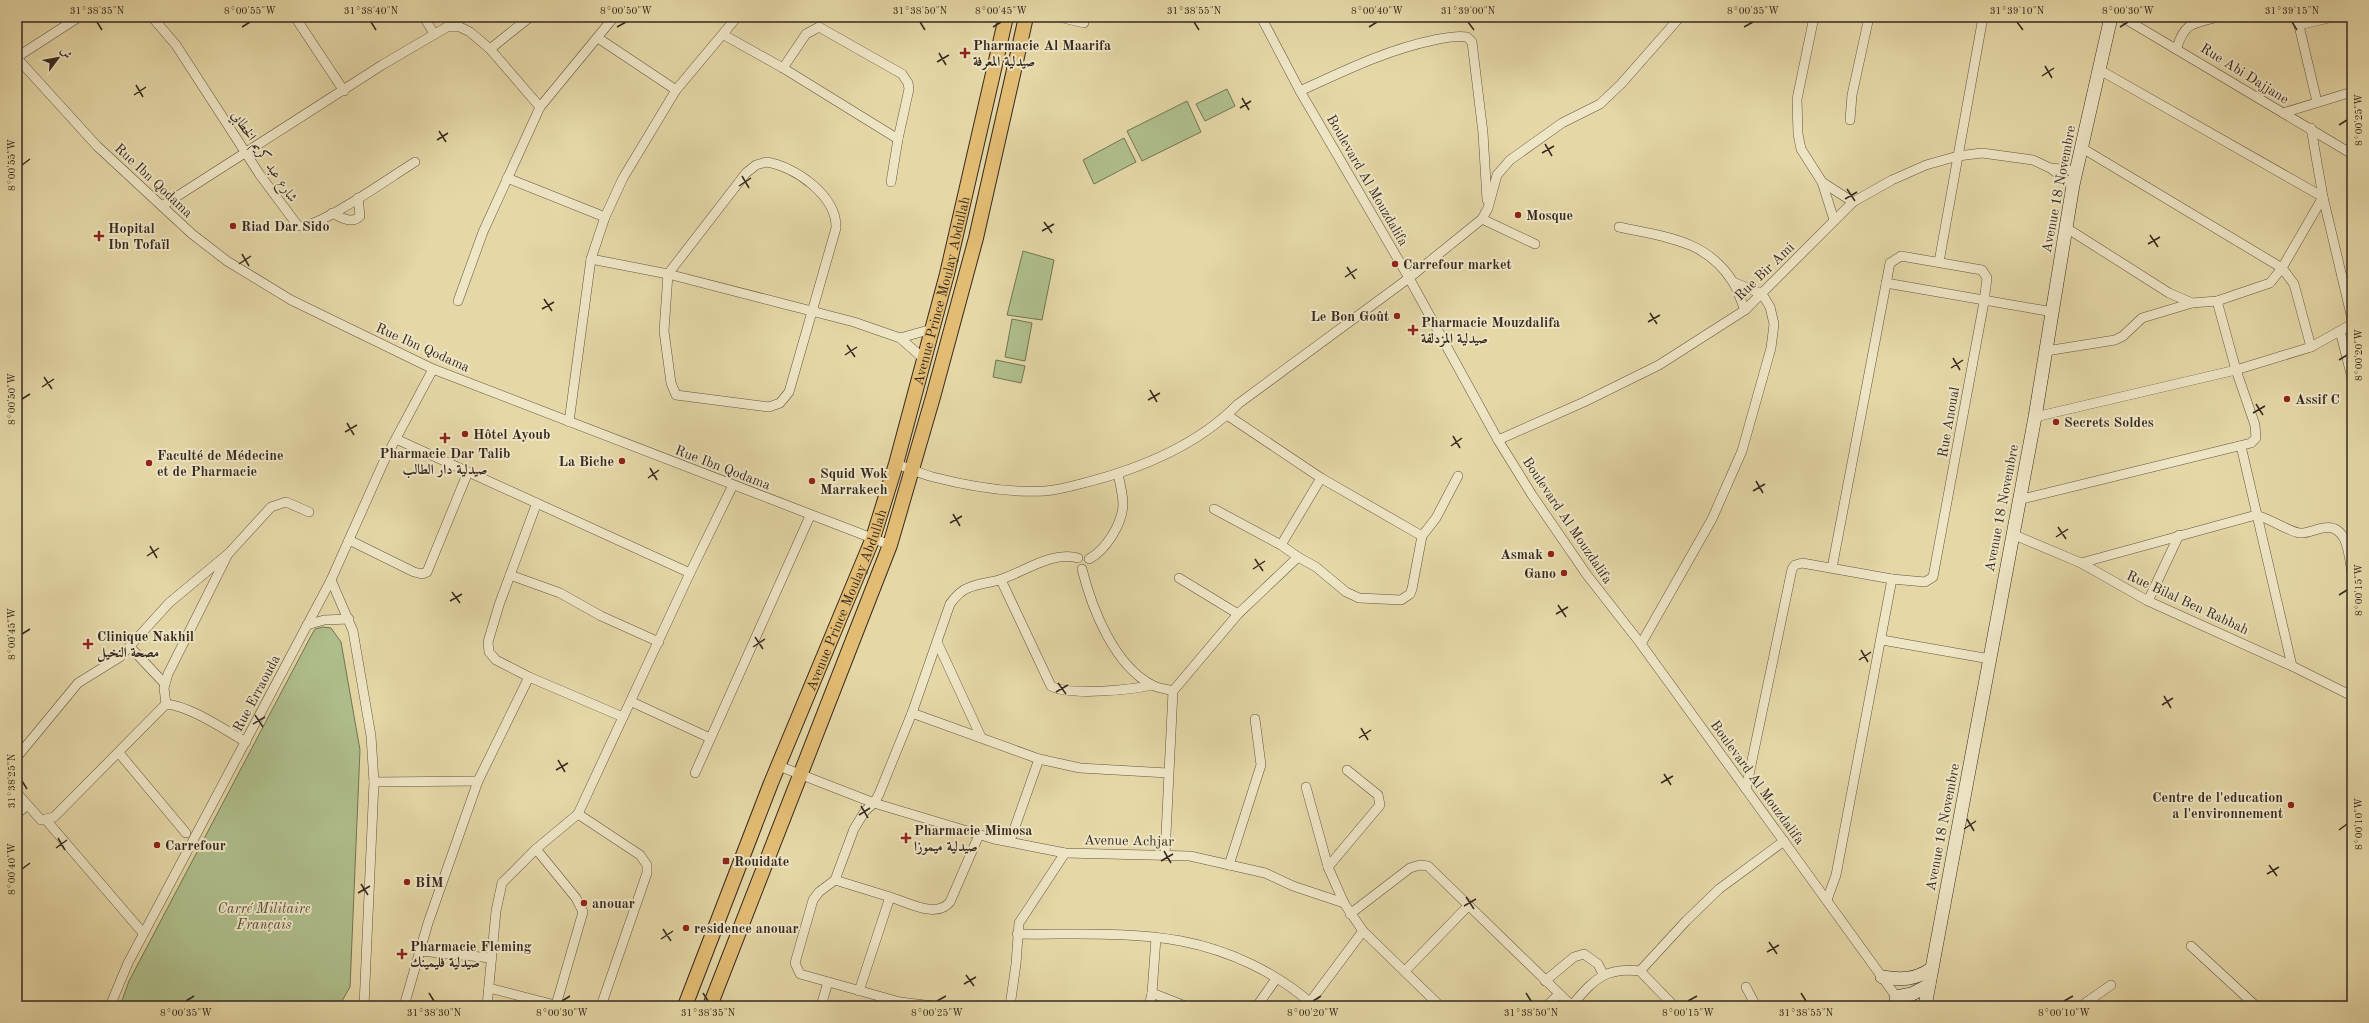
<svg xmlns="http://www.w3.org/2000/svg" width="2369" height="1023" font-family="'Old Standard TT',Amiri,serif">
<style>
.green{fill:#afbf8c;stroke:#727456}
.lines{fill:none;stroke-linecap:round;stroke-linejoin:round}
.street-casing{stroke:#625442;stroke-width:10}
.secondary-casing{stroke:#362921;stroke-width:14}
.primary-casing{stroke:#362921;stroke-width:16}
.street{stroke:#eee5c5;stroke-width:9}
.secondary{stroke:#eee5c5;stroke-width:13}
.primary{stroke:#e2bc73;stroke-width:14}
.ticks{fill:none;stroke:#362921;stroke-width:1.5}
.poi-dot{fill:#8f2418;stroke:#eee5c5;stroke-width:1.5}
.labels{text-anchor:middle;stroke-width:4;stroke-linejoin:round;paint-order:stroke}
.poi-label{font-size:14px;font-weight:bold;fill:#362921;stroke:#eee5c5;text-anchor:start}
.street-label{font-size:14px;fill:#362921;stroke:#eee5c5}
.park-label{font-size:14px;font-style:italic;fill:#544e3c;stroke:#eee5c5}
.neatline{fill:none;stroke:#362921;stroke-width:1.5}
.ticks-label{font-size:10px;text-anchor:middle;fill:#362921}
</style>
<rect width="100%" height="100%" fill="#e5d7a6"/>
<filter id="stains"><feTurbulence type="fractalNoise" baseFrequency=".005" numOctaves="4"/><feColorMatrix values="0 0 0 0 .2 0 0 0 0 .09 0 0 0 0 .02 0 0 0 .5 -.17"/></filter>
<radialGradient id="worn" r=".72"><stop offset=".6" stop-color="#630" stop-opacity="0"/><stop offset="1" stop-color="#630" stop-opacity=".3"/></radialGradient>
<g class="green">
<path d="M 1227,89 L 1235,106 L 1205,121 L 1196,104 Z"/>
<path d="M 1187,101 L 1201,132 L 1142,161 L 1127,131 Z"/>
<path d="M 1124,138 L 1136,162 L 1094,184 L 1083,160 Z"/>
<path d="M 1023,251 L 1054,260 L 1042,320 L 1007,315 Z"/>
<path d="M 1012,319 L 1032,323 L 1025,361 L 1005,357 Z"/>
<path d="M 996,360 L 1025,366 L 1021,383 L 993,377 Z"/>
<path d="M 323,627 L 331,628 L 341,642 L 360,750 L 350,987 L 339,1006 L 120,1006 L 129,981 L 311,636 L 315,629 Z"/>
</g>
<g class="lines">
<defs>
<g id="street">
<path d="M 152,17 L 176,45 L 260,175 L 298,226 C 319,229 393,175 415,162"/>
<path d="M 295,17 L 344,91"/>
<path d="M 424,17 L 434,34"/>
<path d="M 1059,17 L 1084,23"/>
<path d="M 1261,17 L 1300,91 L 1409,278 L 1498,440 L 1532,495 L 1587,575 L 1641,644 L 1903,1006"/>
<path d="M 1814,17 L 1797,99 L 1798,134 L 1801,149 L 1822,182 L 1834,220"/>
<path d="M 2122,17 L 2352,154"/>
<path d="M 2297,17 L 2317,102"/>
<path d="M 2299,25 L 2333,17"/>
<path d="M 724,35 L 783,68 L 898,139"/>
<path d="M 598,38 L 676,90"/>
<path d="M 2177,48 C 2184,22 2195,23 2218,17"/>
<path d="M 490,49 L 530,17"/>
<path d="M 17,57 L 79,17"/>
<path d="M 17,58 L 97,146 L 192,234 L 227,261 L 291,300 L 433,369 L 890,545"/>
<path d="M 783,68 L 806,34 L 819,27 L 902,74 L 908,83 L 909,89 L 898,139 L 891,182"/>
<path d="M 2098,69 L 2323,197 L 2282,268 L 2294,284 L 2311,347"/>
<path d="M 1300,91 C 1344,71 1386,50 1434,40 C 1445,38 1456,35 1467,37 L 1472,42 L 1483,133 L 1487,200"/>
<path d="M 2283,113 L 2352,92"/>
<path d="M 1850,120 L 1852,95 L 1869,17"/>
<path d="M 2311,128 L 2323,197 L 2352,319"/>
<path d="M 766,162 C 795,166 837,196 836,228 L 789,392 L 780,403 L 769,407 L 676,395 L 671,383 L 664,331 L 668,274 L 746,173 L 756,165 Z"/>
<path d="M 2052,168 L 2076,171"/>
<path d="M 507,178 L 605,217"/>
<path d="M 1822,182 L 1853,202"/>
<path d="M 162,206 L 382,65 L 447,27 L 460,27 L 470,32 L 490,49 L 540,107"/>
<path d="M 332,213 C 341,217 352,225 360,216 L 358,198"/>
<path d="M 1482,219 L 1535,244"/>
<path d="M 1619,227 C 1664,237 1706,239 1733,282 C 1738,290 1741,301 1745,310"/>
<path d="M 2065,227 L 2169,293 L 2192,303 L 2217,301 L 2270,283 L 2282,268 L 2082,148"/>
<path d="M 591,259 L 668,274 L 854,322 L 900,338 L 924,359"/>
<path d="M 1939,262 L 1983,17"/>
<path d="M 1886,283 L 2053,312"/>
<path d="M 458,301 L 483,232 L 540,107 L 614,17"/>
<path d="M 2340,331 L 2352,378"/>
<path d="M 900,338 L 932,329"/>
<path d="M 2046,351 L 2115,340 L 2123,336 L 2142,318 L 2192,303"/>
<path d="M 1227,415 L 1321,478 L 1422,536"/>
<path d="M 2035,417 L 2236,370 L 2311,347 L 2352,324"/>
<path d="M 569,422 L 591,259 L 605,217 L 623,178 L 676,90 L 737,17"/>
<path d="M 396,439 L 690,573"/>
<path d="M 1498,440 L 1584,402 L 1659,365 L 1745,310 L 1853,202 L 1892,180 L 1926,165 L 1958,156 L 1982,153 L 2033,160 L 2050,168 L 2073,185"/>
<path d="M 2241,446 L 2292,666"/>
<path d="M 896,464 C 909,468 921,474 933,477 C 968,486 1009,493 1045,491 C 1056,490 1069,487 1080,484 C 1137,470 1197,446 1238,404 L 1409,278 L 1482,219 L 1488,208 L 1497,175 L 1510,160 L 1562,123 L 1600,104 L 1621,84 L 1680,17"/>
<path d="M 2018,500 L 2251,443 L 2256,438 L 2255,425 L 2236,370 L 2217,301"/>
<path d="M 536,505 L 499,605 L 488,642 L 489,652 L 496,660 L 529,677 L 623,717"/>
<path d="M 1214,509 L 1281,545 L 1298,557 L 1316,567 L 1346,592 L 1359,598 L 1401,600 L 1410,594 L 1412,589 L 1422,536 L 1436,518 L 1458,476"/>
<path d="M 2012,534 L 2081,563 L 2148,601 L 2292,666 L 2352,696"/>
<path d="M 349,540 L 414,572 L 422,574 L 427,572 L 468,472"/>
<path d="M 1281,545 L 1321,478"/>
<path d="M 1089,559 C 1106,550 1122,524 1123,505 C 1123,494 1120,484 1118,474"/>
<path d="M 2081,563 L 2256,515 C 2271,519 2288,531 2299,533 C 2307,534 2315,529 2323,528 C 2348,523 2349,556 2352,574"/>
<path d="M 1082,569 C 1092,609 1114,665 1152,685 C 1157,688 1166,689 1173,691"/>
<path d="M 510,575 L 560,593 L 601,616 L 659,642"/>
<path d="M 1179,578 L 1238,614"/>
<path d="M 331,580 L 353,631 L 371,736 L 374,782 L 364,1006"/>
<path d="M 1001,580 L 1051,686 C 1069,696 1131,690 1152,685"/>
<path d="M 2148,601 L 2179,535"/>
<path d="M 307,625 L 324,620 L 349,619"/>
<path d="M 1882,640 L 1990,659"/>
<path d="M 938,644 L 981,737"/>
<path d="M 1641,644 L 1712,519 L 1742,451 L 1771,348 L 1774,324 L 1770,307 L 1762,294 L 1733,282"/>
<path d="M 130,647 L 165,684"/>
<path d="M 632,702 L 710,738"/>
<path d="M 166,704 L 164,688 L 168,674 L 228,554"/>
<path d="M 912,713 L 1039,759 L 1080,768 L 1168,773"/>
<path d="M 119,753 L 186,833"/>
<path d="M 17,757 L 78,683 L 120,657 L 169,603 L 229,553 L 271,507 L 286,502 L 309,512"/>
<path d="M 779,766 L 874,803 L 994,839 L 1065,853 L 1190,856 L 1265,873 L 1293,886 L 1344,903 L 1363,931 L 1440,1006"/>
<path d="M 695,773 L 810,516"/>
<path d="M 374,782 L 478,781"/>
<path d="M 1306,787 L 1328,867 L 1344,903"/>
<path d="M 1746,789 L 1792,569 L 1795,565 L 1802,563 L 1892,579 L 1925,582 L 1933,577 L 1984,302 L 1987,278 L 1982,270 L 1901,256 L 1890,263 L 1832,568"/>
<path d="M 17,793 L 41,820 L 54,817 L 166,704 C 190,706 225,730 246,742"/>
<path d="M 17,814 L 26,806"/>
<path d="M 578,814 L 640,855 L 647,865 L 647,873 L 601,1006"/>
<path d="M 46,820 L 143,933"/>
<path d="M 1010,841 L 1039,759"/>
<path d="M 536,849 L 576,898 L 583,912 L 556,1005"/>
<path d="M 1165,855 L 1173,691 L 1238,614 L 1298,557"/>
<path d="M 1229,865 L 1261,765 L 1255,719"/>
<path d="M 1328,867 L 1380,805 L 1378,795 L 1347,770"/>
<path d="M 835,880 L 890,897"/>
<path d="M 1827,900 L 1836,875 L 1892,579"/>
<path d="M 1350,914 L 1410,868 L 1420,865 L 1428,866 L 1572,1006"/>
<path d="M 1017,934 C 1069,935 1129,931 1181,941 C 1229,950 1278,973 1314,1006"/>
<path d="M 2191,946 L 2256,1006"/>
<path d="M 420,951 L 491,958"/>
<path d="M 1405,971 L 1468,906"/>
<path d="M 1640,971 L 1686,921 L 1719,889 L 1784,841"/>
<path d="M 1545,981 L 1574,957 L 1584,954 L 1598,964 L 1603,974"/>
<path d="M 1746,987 L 1756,1006"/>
<path d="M 489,988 L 559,1006"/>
<path d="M 859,991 L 890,897 C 907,902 936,919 950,902 L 979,835"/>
<path d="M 1152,993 L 1185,1006"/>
<path d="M 1572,1005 C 1594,980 1604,967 1640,971 L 1674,1006"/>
<path d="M 110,1006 L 128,963 L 331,580 L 385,459 L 433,369"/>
<path d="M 404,1006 L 428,923 L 478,781 L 529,677"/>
<path d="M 487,1006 L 496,911 L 502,883 L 536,849 L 578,814 L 690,573 L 733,485"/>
<path d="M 821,1006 L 828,982"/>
<path d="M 933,1006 L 900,1002 L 800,974 L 795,963 L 813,900 L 819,892 L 835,880 L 854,829 L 865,811 L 874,803 L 879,794 L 912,713 L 950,604 C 955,597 960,591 968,588 C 978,583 991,583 1002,579 C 1025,571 1053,551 1078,558"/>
<path d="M 1010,1006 L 1016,964 L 1019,923 L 1065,853"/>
<path d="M 1149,1006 L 1152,993 L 1156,938"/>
<path d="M 1257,1006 L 1276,979"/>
<path d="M 1307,1006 L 1363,931"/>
<path d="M 1547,1006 L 1559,994"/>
<path d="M 2081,1006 L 2111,985"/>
</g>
<g id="secondary">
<path d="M 1882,977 C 1901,980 1915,980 1931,969"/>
<path d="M 1896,997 L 1912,994 L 1929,985"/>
<path d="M 1925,1006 L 2035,417 L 2073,185 L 2111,17"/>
</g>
<g id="primary">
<path id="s1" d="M 685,1006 L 771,783 L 873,538 L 896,464 L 947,274 L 1006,17"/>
<path d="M 710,1006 L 890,545 L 933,397 L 976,238 L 1026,17"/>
</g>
</defs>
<use href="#street" class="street-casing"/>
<use href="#secondary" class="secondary-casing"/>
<use href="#primary" class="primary-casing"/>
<use href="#street" class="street"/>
<use href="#secondary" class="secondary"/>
<use href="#primary" class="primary"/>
</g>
<path class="ticks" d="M 97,22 L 102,30M 371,22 L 376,30M 920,22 L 925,30M 1194,22 L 1199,30M 1468,22 L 1474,30M 2017,22 L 2023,30M 2292,22 L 2297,30M 242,27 L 250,22M 617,27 L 626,22M 993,27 L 1001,22M 1369,27 L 1377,22M 1744,27 L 1753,22M 2120,27 L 2128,22M 939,53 L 946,65M 937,62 L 949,55M 2045,66 L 2052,78M 2042,76 L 2054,68M 136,85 L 143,97M 134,95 L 146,87M 1242,98 L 1249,110M 1240,108 L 1251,101M 2339,125 L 2347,120M 439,131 L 446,142M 437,140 L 448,133M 1545,144 L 1552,156M 1542,153 L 1554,146M 22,165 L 30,159M 742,176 L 749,188M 739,186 L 751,178M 1847,189 L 1855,201M 1845,199 L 1857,192M 1044,222 L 1052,233M 1042,231 L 1054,224M 2150,235 L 2158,247M 2148,244 L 2160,237M 242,254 L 249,266M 239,264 L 251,256M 1347,267 L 1355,279M 1345,277 L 1357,269M 544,299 L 552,311M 542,309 L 554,302M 1650,313 L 1657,324M 1648,322 L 1660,315M 847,345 L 855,357M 845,355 L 857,347M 1953,358 L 1960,370M 2339,360 L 2347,355M 1951,368 L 1963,360M 44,377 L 52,389M 42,387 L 54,379M 1150,390 L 1157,402M 22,399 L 30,394M 1148,400 L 1160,393M 2256,404 L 2263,415M 2253,413 L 2265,406M 347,423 L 354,435M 345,432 L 357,425M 1453,436 L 1460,448M 1451,446 L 1462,438M 650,468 L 657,480M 648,478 L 659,470M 1756,481 L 1763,493M 1753,491 L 1765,484M 953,514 L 960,526M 950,523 L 962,516M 2058,527 L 2066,539M 2056,537 L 2068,529M 150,546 L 157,558M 147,556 L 159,548M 1255,559 L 1263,571M 1253,569 L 1265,561M 452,592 L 460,603M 2339,595 L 2347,590M 450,601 L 462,594M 1558,605 L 1566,617M 1556,614 L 1568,607M 22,634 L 30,629M 755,637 L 763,649M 753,647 L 765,639M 1861,650 L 1868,662M 1859,660 L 1871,652M 1058,683 L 1066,694M 1056,692 L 1068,685M 2164,696 L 2171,708M 2162,705 L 2173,698M 255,715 L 263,727M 253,724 L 265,717M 1361,728 L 1368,740M 1359,738 L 1371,730M 558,760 L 565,772M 556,770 L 568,763M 1664,774 L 1671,785M 22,781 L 27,789M 1661,783 L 1673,776M 861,806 L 868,818M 859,815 L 870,808M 1967,819 L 1974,831M 1964,829 L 1976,821M 2339,830 L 2347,824M 58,838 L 65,850M 56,848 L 67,840M 1164,851 L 1171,863M 1161,861 L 1173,854M 2269,865 L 2277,876M 22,869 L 30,863M 2267,874 L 2279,867M 361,884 L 368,895M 358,893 L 370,886M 1466,897 L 1474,909M 1464,906 L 1476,899M 663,929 L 671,941M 661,939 L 673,931M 1769,942 L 1777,954M 1767,952 L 1779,945M 966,975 L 974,986M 964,984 L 976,977M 429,993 L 434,1001M 703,993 L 708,1001M 1526,993 L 1531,1001M 1801,993 L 1806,1001M 186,1001 L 194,996M 562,1001 L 570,996M 937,1001 L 946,996M 1313,1001 L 1321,996M 1688,1001 L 1697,996M 2064,1001 L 2073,996"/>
<g class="poi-dot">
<path d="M963 47h4v4h4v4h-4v4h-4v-4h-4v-4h4z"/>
<circle cx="1518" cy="215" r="4"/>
<circle cx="233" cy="226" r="4"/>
<path d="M97 230h4v4h4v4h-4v4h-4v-4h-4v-4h4z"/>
<circle cx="1395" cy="264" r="4"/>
<circle cx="1397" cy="316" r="4"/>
<path d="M1411 324h4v4h4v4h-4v4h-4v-4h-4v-4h4z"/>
<circle cx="2287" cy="399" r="4"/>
<circle cx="2056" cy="422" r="4"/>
<circle cx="465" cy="434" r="4"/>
<path d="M443 432h4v4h4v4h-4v4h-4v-4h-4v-4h4z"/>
<circle cx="622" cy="461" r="4"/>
<circle cx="149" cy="463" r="4"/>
<circle cx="812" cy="481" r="4"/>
<circle cx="1551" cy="554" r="4"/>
<circle cx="1564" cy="573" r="4"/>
<path d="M86 638h4v4h4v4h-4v4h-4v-4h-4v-4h4z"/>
<circle cx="2291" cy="805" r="4"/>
<path d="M904 832h4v4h4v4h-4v4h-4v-4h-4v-4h4z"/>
<circle cx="157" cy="845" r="4"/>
<rect x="722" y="857" width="8" height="8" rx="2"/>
<circle cx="407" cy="882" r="4"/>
<circle cx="584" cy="903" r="4"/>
<circle cx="686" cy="928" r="4"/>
<path d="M400 948h4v4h4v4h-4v4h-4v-4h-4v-4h4z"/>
</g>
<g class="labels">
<g class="poi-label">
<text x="973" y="50">Pharmacie Al Maarifa<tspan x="973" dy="16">صيدلية المعرفة</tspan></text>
<text x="1526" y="220">Mosque</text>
<text x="241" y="231">Riad Dar Sido</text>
<text x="108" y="233">Hopital<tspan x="108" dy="16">Ibn Tofaïl</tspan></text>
<text x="1403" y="269">Carrefour market</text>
<text x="1389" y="321" text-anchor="end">Le Bon Goût</text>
<text x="1421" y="327">Pharmacie Mouzdalifa<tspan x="1421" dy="16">صيدلية المزدلفة</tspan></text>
<text x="2295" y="404">Assif C</text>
<text x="2064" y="427">Secrets Soldes</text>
<text x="473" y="439">Hôtel Ayoub</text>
<text x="445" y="458" text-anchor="middle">Pharmacie Dar Talib<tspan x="445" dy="16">صيدلية دار الطالب</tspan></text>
<text x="157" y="460">Faculté de Médecine<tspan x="157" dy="16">et de Pharmacie</tspan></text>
<text x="614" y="466" text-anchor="end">La Biche</text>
<text x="820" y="478">Squid Wok<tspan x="820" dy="16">Marrakech</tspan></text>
<text x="1543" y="559" text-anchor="end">Asmak</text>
<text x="1556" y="578" text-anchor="end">Gano</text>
<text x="97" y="641">Clinique Nakhil<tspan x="97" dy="16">مصحة النخيل</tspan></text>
<text x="2283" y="802" text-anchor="end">Centre de l'education<tspan x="2283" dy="16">a l'environnement</tspan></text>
<text x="914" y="835">Pharmacie Mimosa<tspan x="914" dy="16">صيدلية ميموزا</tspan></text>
<text x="165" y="850">Carrefour</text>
<text x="734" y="866">Rouidate</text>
<text x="415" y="887">BİM</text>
<text x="592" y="908">anouar</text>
<text x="694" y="933">residence anouar</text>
<text x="410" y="951">Pharmacie Fleming<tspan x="410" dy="16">صيدلية فليمينك</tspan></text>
</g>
<g class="street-label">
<text transform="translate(2245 73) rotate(32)" y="5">Rue Abi Dajjane</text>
<text transform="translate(265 156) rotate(56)" y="5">شارع عبد كريم الخطابي</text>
<text transform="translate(154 180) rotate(43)" y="5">Rue Ibn Qodama</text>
<text transform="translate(1368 180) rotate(60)" y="5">Boulevard Al Mouzdalifa</text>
<text transform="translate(2058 189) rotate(-79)" y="5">Avenue 18 Novembre</text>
<text transform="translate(1764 271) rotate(-44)" y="5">Rue Bir Ami</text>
<text dy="5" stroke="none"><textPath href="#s1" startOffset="761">Avenue Prince Moulay Abdullah</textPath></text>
<text transform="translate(423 347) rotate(24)" y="5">Rue Ibn Qodama</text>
<text transform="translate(1948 422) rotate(-80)" y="5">Rue Anoual</text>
<text transform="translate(723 467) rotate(21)" y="5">Rue Ibn Qodama</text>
<text transform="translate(2001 508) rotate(-79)" y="5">Avenue 18 Novembre</text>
<text transform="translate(1568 520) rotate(56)" y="5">Boulevard Al Mouzdalifa</text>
<text dy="5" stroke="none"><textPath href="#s1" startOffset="437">Avenue Prince Moulay Abdullah</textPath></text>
<text transform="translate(2188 602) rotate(25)" y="5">Rue Bilal Ben Rabbah</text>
<text transform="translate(256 693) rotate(-62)" y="5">Rue Erraouda</text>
<text transform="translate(1758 782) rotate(54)" y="5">Boulevard Al Mouzdalifa</text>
<text transform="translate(1942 827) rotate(-79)" y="5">Avenue 18 Novembre</text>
<text transform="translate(1129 840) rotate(1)" y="5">Avenue Achjar</text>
</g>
<g class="park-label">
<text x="264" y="913">Carré Militaire<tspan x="264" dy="16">Français</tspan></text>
</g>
</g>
<rect width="2369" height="1023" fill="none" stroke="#e5d7a6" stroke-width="44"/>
<g transform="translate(58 58) rotate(58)" stroke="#eee5c5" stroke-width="3" paint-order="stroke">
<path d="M0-3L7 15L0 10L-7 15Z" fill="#362921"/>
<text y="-6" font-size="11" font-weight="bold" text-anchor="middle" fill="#362921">ش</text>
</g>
<rect x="22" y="22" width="2325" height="979" class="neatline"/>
<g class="ticks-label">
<text x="97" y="14">31°38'35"N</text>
<text x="250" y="14">8°00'55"W</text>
<text x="371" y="14">31°38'40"N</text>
<text x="626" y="14">8°00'50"W</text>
<text x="920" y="14">31°38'50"N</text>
<text x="1001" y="14">8°00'45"W</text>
<text x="1194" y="14">31°38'55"N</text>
<text x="1377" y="14">8°00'40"W</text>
<text x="1468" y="14">31°39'00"N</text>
<text x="1753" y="14">8°00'35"W</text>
<text x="2017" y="14">31°39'10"N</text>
<text x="2128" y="14">8°00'30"W</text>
<text x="2292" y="14">31°39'15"N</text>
<text transform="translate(2358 120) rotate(-90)" y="4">8°00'25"W</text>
<text transform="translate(11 165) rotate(-90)" y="4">8°00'55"W</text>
<text transform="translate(2358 355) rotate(-90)" y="4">8°00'20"W</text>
<text transform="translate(11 399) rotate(-90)" y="4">8°00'50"W</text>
<text transform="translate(2358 590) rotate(-90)" y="4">8°00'15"W</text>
<text transform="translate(11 634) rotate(-90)" y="4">8°00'45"W</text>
<text transform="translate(11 781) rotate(-90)" y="4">31°38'25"N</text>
<text transform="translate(2358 824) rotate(-90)" y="4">8°00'10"W</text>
<text transform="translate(11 869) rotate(-90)" y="4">8°00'40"W</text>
<text x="186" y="1016">8°00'35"W</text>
<text x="434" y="1016">31°38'30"N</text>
<text x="562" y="1016">8°00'30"W</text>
<text x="708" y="1016">31°38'35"N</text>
<text x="937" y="1016">8°00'25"W</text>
<text x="1313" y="1016">8°00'20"W</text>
<text x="1531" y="1016">31°38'50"N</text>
<text x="1688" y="1016">8°00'15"W</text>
<text x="1806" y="1016">31°38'55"N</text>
<text x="2064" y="1016">8°00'10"W</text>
</g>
<rect width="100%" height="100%" filter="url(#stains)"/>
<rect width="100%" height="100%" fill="url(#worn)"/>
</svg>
